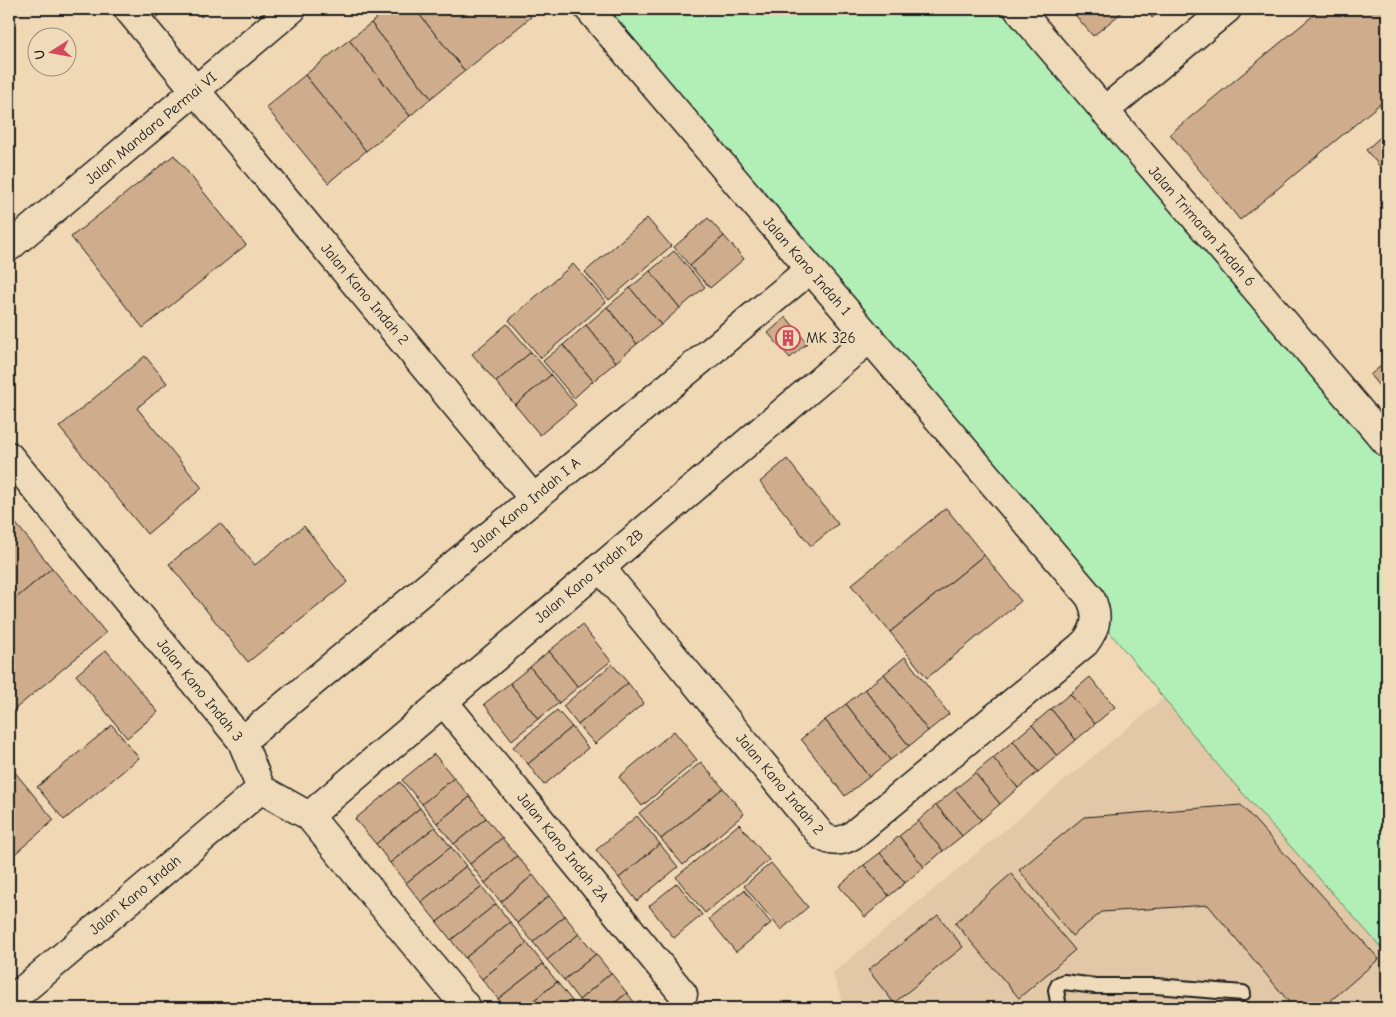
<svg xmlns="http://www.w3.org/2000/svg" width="1396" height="1017" font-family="'Comic Neue',sans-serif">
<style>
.built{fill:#e2c8a6}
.green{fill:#b1efb7;stroke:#66866a}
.building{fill:#cfad8c;stroke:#1c1c1c}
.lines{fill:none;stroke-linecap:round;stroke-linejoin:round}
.service-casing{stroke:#1c1c1c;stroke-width:18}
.minor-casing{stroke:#1c1c1c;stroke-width:31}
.service{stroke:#efdbb9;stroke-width:14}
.minor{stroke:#efdbb9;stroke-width:28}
.labels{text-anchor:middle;stroke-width:4;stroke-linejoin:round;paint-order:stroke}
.street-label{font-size:15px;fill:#1c1c1c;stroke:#efdbb9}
.poi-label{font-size:15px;fill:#1c1c1c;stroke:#efdbb9;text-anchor:start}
</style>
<rect width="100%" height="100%" fill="#f0d8b5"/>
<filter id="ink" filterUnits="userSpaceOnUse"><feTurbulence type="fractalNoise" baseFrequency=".02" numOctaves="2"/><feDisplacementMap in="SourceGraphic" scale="10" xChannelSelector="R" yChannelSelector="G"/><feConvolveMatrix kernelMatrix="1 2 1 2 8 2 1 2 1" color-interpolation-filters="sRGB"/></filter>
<g filter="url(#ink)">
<path class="built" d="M 1190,676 L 1387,777 L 1387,1008 L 844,1008 L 833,973 Z"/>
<path class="green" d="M 602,9 L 1004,9 L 1387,464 L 1387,954 L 1222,770 Z"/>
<g class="building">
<path d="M 139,9 L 166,9 L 151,22 Z"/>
<path d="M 194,9 L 210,9 L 201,17 Z"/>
<path d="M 387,9 L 415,9 L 465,71 L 431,98 L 371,23 Z"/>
<path d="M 415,9 L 525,9 L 531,17 L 465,71 Z"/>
<path d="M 1070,9 L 1126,9 L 1093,36 Z"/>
<path d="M 1145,9 L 1162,9 L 1152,18 Z"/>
<path d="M 1321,9 L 1387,9 L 1387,98 L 1240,220 L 1170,134 Z"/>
<path d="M 371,23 L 431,98 L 410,116 L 349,40 Z"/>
<path d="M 349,40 L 410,116 L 366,151 L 305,75 Z"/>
<path d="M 305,75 L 366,151 L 328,183 L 266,107 Z"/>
<path d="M 1387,131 L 1387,175 L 1366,150 Z"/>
<path d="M 174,155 L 246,245 L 143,328 L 71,237 Z"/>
<path d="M 647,218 L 671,246 L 609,300 L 585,272 Z"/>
<path d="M 708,218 L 724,236 L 690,266 L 674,247 Z"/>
<path d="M 724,236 L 744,259 L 710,288 L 690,266 Z"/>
<path d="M 674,251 L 705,287 L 680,308 L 650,271 Z"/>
<path d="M 573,264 L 606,302 L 541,358 L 509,320 Z"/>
<path d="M 650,271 L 680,308 L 661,325 L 630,288 Z"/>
<path d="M 630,288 L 661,325 L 637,344 L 607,307 Z"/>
<path d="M 607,307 L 637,344 L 616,362 L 586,325 Z"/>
<path d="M 786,317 L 807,343 L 790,358 L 768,333 Z"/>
<path d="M 507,324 L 531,352 L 496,382 L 472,354 Z"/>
<path d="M 586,325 L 616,362 L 593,381 L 563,345 Z"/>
<path d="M 563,345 L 593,381 L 574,398 L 543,361 Z"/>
<path d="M 531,352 L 551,375 L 515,405 L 496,382 Z"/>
<path d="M 145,356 L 167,383 L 137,408 L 202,488 L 147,534 L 59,427 Z"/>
<path d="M 1387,361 L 1387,396 L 1370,375 Z"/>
<path d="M 551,375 L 576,405 L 540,435 L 515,405 Z"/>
<path d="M 787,459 L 838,524 L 811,546 L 760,482 Z"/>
<path d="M 946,508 L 984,555 L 890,632 L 851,585 Z"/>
<path d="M 9,515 L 52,568 L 9,604 Z"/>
<path d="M 220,523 L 255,565 L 304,526 L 348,582 L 248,662 L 169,564 Z"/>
<path d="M 984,555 L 1021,601 L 927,678 L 890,632 Z"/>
<path d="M 52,568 L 106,633 L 9,714 L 9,604 Z"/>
<path d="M 582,625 L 611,661 L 578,687 L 549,651 Z"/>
<path d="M 106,650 L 158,712 L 127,738 L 76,675 Z"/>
<path d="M 549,651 L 578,687 L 559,703 L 530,667 Z"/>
<path d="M 905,657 L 949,714 L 928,731 L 884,674 Z"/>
<path d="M 612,664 L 628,683 L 578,725 L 563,706 Z"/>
<path d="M 530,667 L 559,703 L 538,719 L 510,683 Z"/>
<path d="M 884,674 L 928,731 L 909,746 L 865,689 Z"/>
<path d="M 1090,677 L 1115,707 L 1095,724 L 1070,694 Z"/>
<path d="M 510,683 L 538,719 L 512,740 L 484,704 Z"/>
<path d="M 628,683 L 644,703 L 595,744 L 578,725 Z"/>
<path d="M 865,689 L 909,746 L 890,760 L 846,704 Z"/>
<path d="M 1070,694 L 1095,724 L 1076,740 L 1051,709 Z"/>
<path d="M 846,704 L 890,760 L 869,777 L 825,720 Z"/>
<path d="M 1051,709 L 1076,740 L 1057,756 L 1032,725 Z"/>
<path d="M 557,710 L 572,727 L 528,764 L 513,747 Z"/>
<path d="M 825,720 L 869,777 L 845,796 L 801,739 Z"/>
<path d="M 112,725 L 139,758 L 64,820 L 37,787 Z"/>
<path d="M 1032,725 L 1057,756 L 1038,772 L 1013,741 Z"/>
<path d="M 572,727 L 588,748 L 544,785 L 528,764 Z"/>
<path d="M 674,731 L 697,760 L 642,806 L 619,777 Z"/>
<path d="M 1013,741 L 1038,772 L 1018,788 L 993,758 Z"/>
<path d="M 434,754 L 454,778 L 422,804 L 402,780 Z"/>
<path d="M 993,758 L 1018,788 L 1000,804 L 975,773 Z"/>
<path d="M 701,762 L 723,788 L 661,839 L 639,813 Z"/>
<path d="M 9,765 L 54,820 L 9,859 Z"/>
<path d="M 975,773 L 1000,804 L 981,820 L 955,789 Z"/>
<path d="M 454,778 L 470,797 L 437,823 L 422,804 Z"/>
<path d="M 400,782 L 420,808 L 376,844 L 355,819 Z"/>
<path d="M 723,788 L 744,814 L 683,865 L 661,839 Z"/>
<path d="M 955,789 L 981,820 L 962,836 L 936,805 Z"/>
<path d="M 470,797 L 486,818 L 454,844 L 437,823 Z"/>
<path d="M 936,805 L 962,836 L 943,851 L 918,821 Z"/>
<path d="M 1241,805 L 1379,959 L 1322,1008 L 1294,1008 L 1208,905 L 1102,912 L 1072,936 L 1019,870 L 1084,817 Z"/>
<path d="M 420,808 L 435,827 L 390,863 L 376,844 Z"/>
<path d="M 637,816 L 660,844 L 619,878 L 596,850 Z"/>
<path d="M 486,818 L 502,838 L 470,864 L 454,844 Z"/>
<path d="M 918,821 L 943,851 L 924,867 L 899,836 Z"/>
<path d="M 739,824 L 769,860 L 705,913 L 676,877 Z"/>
<path d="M 435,827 L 451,847 L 406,883 L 390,863 Z"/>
<path d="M 899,836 L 924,867 L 905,883 L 880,853 Z"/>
<path d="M 502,838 L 517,856 L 485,883 L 470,864 Z"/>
<path d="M 660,844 L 678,867 L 637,901 L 619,878 Z"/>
<path d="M 451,847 L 466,866 L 421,902 L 406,883 Z"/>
<path d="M 880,853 L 905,883 L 889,896 L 864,865 Z"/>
<path d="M 517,856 L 533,875 L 501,902 L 485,883 Z"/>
<path d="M 771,863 L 808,907 L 781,930 L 744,886 Z"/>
<path d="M 864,865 L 889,896 L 865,917 L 839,886 Z"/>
<path d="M 466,866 L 482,887 L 437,922 L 421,902 Z"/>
<path d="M 1011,874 L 1075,950 L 1019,998 L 955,923 Z"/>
<path d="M 533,875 L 549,896 L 517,923 L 501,902 Z"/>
<path d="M 677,883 L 702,915 L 674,938 L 649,906 Z"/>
<path d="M 482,887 L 496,904 L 451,940 L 437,922 Z"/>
<path d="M 744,890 L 771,923 L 736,952 L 709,919 Z"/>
<path d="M 549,896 L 565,916 L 533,942 L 517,923 Z"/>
<path d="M 496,904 L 510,922 L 465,958 L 451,940 Z"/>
<path d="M 938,915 L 963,947 L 894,1003 L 868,970 Z"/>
<path d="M 565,916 L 579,934 L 547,960 L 533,942 Z"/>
<path d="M 510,922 L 527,943 L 482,979 L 465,958 Z"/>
<path d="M 579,934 L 596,954 L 564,980 L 547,960 Z"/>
<path d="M 527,943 L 543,964 L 498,999 L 482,979 Z"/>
<path d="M 596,954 L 611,973 L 579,1000 L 564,980 Z"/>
<path d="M 543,964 L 557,982 L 524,1008 L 505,1008 L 498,999 Z"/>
<path d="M 611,973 L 627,993 L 608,1008 L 586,1008 L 579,1000 Z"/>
<path d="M 557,982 L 573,1002 L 565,1008 L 524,1008 Z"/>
<path d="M 627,993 L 639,1008 L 608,1008 Z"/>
</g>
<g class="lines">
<defs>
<path id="service" d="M 1059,1008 L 1056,990 L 1059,984 L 1064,982 L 1095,986 L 1156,986 L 1243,993"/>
<g id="minor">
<path d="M 128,9 L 533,498"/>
<path d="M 589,9 L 1090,597 C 1099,615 1097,627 1085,643 L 853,835 C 842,842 833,843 822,836 L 600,567"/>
<path d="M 1018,9 L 1387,443"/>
<path d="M 1104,111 L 1227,9"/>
<path d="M 9,247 L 292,9"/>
<path d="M 9,456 L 242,741 L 261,789 L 309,816 L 467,1008"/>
<path d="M 443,701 L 683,994"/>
<path d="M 242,741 L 809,270"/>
<path d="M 309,816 L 870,338"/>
<path d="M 9,1002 L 261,789"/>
</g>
</defs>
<use href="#service" class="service-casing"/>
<use href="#minor" class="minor-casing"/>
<use href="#service" class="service"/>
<use href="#minor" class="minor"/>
</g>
</g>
<defs>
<symbol id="building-ring" viewBox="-11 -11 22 22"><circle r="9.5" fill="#efdbb9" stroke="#d1495b" stroke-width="1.5"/><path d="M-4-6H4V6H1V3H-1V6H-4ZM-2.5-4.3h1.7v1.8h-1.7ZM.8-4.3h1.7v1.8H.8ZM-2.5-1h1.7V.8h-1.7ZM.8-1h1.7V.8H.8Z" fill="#d1495b"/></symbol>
</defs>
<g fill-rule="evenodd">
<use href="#building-ring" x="774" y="324" width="28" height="28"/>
</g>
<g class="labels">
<g class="street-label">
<text transform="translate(151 128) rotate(-40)" y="5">Jalan Mandara Permai VI</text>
<text transform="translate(1202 226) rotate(49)" y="5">Jalan Trimaran Indah 6</text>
<text transform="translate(807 266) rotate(49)" y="5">Jalan Kano Indah 1</text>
<text transform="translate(365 294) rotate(50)" y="5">Jalan Kano Indah 2</text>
<text transform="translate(525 505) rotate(-40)" y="5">Jalan Kano Indah I A</text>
<text transform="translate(589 576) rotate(-40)" y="5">Jalan Kano Indah 2B</text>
<text transform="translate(200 690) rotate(51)" y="5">Jalan Kano Indah 3</text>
<text transform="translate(780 784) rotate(50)" y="5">Jalan Kano Indah 2</text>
<text transform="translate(563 847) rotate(51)" y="5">Jalan Kano Indah 2A</text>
<text transform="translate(135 895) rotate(-40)" y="5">Jalan Kano Indah</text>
</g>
<g class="poi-label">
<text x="806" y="343">MK 326</text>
</g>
</g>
<rect width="1396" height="1017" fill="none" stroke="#efdbb9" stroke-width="30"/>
<rect x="15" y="15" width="1366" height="987" fill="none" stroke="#1c1c1c" stroke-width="2" filter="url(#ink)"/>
<g transform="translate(52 52) rotate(259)"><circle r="24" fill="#efdbb9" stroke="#9b8f7a"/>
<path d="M0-4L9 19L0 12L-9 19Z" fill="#d1495b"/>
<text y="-8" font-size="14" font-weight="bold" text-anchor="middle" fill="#1c1c1c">U</text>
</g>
</svg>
